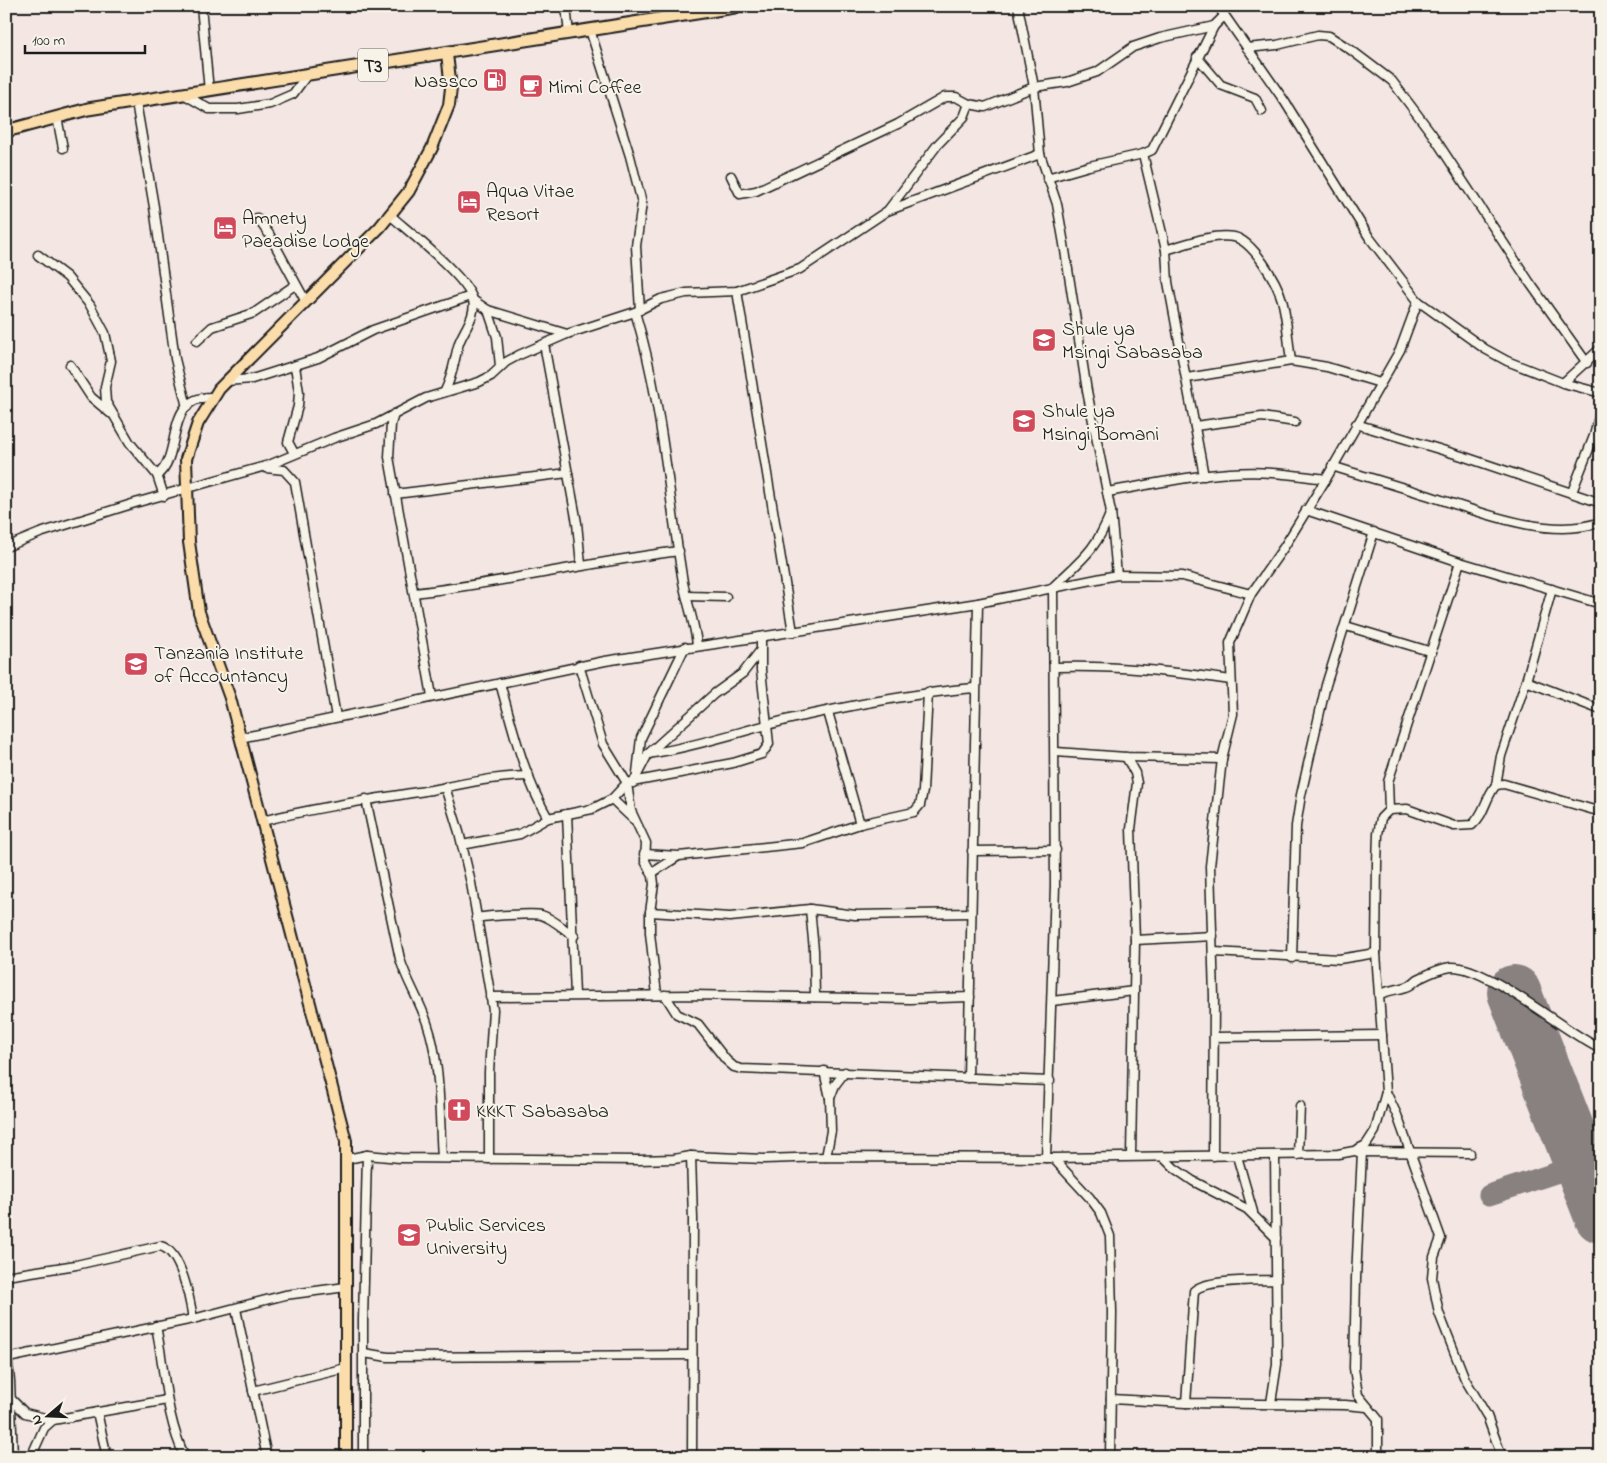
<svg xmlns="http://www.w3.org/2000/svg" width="1607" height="1463" font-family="'Indie Flower',sans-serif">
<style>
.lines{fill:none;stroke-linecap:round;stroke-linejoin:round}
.taxiway{stroke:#888180;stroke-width:21}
.runway{stroke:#888180;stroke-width:54}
.minor-casing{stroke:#1c1c1c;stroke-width:11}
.major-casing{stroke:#1c1c1c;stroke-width:14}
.highway-casing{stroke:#1c1c1c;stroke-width:15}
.minor{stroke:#f7f3e8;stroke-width:8}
.major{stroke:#fbddab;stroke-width:10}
.highway{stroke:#fbddab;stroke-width:11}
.labels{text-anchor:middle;stroke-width:4;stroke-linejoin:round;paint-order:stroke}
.shield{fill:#f7f3e8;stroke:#5e5c59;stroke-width:1}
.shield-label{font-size:19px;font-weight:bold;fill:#1c1c1c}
.poi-label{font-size:20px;fill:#1c1c1c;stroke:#f7f3e8;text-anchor:start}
</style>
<rect width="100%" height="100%" fill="#f3e6e3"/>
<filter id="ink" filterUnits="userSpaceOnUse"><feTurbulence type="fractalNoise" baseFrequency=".02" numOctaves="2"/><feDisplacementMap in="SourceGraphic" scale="10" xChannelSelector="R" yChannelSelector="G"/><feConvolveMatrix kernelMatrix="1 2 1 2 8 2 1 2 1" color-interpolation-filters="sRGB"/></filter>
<g filter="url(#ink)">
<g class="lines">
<path class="taxiway" d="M 1489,1195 L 1582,1164"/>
<path class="runway" d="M 1514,992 L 1601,1216"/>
<defs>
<g id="minor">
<path d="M 201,6 L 209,91"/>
<path d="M 566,6 L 569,34"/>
<path d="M 1018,6 L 1034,87 L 1040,154 L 1057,204 L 1064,244 L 1087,391 L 1111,512 L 1117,575"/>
<path d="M 1218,6 L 1285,102 L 1369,237 L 1418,301 L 1485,349 L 1507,361 L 1563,383 L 1601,393"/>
<path d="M 590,30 L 630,156 L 642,203 L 636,246 L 640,310"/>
<path d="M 1247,48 L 1277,45 L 1318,35 L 1329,36 L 1351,50 L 1392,81 L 1432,134 L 1530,283 L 1587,363"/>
<path d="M 1197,57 L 1221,85 L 1255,98 L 1262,111"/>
<path d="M 185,95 L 209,109 L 238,109 L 270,104 L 293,94 L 307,75"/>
<path d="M 136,102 L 154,207 L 175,359 L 187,407"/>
<path d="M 57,117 L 63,148"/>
<path d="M 1143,154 L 1166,250 L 1168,282 L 1204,476"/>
<path d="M 731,176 L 740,194 L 756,191 L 898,124 L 945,97 L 956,97 L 969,104 L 985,107 L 1034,87 L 1067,82 L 1097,72 L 1133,47 L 1160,38 L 1214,26 L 1224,16"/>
<path d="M 1047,178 L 1089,166 L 1143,154 L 1152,150 L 1214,26"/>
<path d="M 889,209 L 938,144 L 964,117 L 969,104"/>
<path d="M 390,215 C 409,232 467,277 473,300 C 477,315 463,331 459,343 C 454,360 453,375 445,391"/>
<path d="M 257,218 L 269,234 L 306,302"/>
<path d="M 1166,250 C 1186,244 1213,233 1234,237 C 1253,241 1277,282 1282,300 C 1287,318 1288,341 1291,361"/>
<path d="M 38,255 L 67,277 L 90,305 L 105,333 L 111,361 L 105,387 L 106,402 L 130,443 L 157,475 L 164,496"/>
<path d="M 737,291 L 793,632"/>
<path d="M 473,300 L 488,310 L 497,337 L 500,366"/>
<path d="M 488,310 L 567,334"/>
<path d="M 635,312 C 662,400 668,492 683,582 C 687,603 695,623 697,645"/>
<path d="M 197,341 L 212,327 L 254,313 L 295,285"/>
<path d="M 544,344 L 577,523 L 581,565"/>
<path d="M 70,365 L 91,397 L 110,413"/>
<path d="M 1187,378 L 1291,361 L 1327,367 L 1380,383"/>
<path d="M 226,381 L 252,379 L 318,358 L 373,330 L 471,296"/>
<path d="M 1563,383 L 1601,348"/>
<path d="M 394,414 L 391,424 L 389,457 L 432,696"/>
<path d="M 1356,424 L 1462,456 L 1601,503"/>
<path d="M 1195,426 L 1262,417 L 1295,422"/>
<path d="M 294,453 L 288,442 L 298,406 L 299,392 L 295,366"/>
<path d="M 1332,466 C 1362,476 1393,484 1423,494 C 1476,510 1546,541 1601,522"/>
<path d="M 266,468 L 284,470 L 295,482 L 336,717"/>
<path d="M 157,475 C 184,456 162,396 213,397"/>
<path d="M 1107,492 C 1161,483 1217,469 1272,473 C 1290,474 1308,477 1326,479"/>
<path d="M 1572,492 L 1594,436 L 1601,408"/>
<path d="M 395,494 L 568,473"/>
<path d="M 1306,510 L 1460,562 L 1601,604"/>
<path d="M 6,547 L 40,533 L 135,503 L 269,465 L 334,438 L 376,424 L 426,398 L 479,382 L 491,376 L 506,362 L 519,355 L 567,334 L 635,312 L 661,299 L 686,293 L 737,291 L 800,269 L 887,211 L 1040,154"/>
<path d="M 414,593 C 503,583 590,562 679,551"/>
<path d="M 687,596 L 726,597"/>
<path d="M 1346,626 L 1432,652"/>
<path d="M 579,665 L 603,744 L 627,783 L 631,811 L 646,843 L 645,861 L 653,876 L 654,884 L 650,912 L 650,933 L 657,995"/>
<path d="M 1055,667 C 1115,665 1172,671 1231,680"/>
<path d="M 1526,681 L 1601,710"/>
<path d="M 500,683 C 513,729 524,777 548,818"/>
<path d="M 828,712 L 860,824"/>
<path d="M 240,738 L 605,661 L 978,603 L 1117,575 L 1182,576 L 1251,594"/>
<path d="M 1056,752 L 1126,757 L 1222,759"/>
<path d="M 648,754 C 703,746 754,726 808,715 C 863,703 918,693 974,688"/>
<path d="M 1126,757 L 1135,773 L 1137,783 L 1131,829 L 1135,940 L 1131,1155"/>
<path d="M 637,773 L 641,738 L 685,647"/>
<path d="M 633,783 L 648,754 L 714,694 L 743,673 L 760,651"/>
<path d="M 1496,785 L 1501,756 L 1526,681 L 1552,589"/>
<path d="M 445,787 L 459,832 L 471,883 L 493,1010 L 489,1072 L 489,1159"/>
<path d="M 366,799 L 400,959 C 407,982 420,1001 427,1023 C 441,1062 439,1115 442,1157"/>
<path d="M 612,799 L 633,819"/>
<path d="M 1389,810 L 1388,782 L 1460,562"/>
<path d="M 567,814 L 575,995"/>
<path d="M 262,821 C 318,807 374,799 431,790 C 464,784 495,776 529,776"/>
<path d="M 462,845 L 520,834 L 548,818 L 592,809 L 612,799 L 627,783 L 733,763 L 762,754 L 769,744 L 761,670 L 761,637"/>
<path d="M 972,851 L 1056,850"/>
<path d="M 644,854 L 679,856 L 803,843 L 860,824 L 914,812 L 920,805 L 923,791 L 928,692"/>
<path d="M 652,873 L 677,857"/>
<path d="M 810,909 L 814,950 L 815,997"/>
<path d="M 650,912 L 730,917 L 810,909 L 855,915 L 971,913"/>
<path d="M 476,918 C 484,916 535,913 541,915 C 553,918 564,930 574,936"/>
<path d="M 1135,940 L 1213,936"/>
<path d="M 1214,952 L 1339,959 L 1376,953"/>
<path d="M 1292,958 L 1296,826 L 1301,795 L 1326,685 L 1374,532"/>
<path d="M 1380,994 C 1389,990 1397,990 1406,987 C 1411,986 1414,982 1418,979 C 1426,975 1442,968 1451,967 C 1487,965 1564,1032 1601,1049"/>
<path d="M 665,995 L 677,1014 L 698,1024 L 726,1060 L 734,1067 L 741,1069 L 1050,1081"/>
<path d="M 490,997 L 693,995 L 910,999 L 970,997"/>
<path d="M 1052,1001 L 1134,991"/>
<path d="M 1214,1037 L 1382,1035"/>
<path d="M 824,1071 L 830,1098"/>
<path d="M 968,1078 L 978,603"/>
<path d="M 1386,1092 L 1397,1115 L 1441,1238 L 1434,1257 L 1432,1278 L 1439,1313 L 1465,1379 L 1487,1416 L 1502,1457"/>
<path d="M 1358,1152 L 1470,1153"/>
<path d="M 1362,1152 L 1356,1278 L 1354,1368 L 1358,1395 L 1378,1419 L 1378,1457"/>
<path d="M 1298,1155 L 1300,1106"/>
<path d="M 691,1156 L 693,1219 L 692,1457"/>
<path d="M 1213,1156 L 1214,997 L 1210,866 L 1222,759 L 1233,714 L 1230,643 L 1251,594 L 1284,547 L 1326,479 L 1400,350 L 1418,301"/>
<path d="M 1237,1156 L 1253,1212"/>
<path d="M 826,1157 L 831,1131 L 830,1098 L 835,1085 L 845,1072"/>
<path d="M 1163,1157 L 1174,1168 L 1193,1181 L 1247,1209 L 1276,1238"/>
<path d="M 1046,1158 L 1055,886 L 1053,587 C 1082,559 1095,552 1111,512"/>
<path d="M 1053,1158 L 1090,1198 L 1101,1213 L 1110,1236 L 1112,1312 L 1110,1457"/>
<path d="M 347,1159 L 367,1155 L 400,1158 L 639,1160 L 674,1159 L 691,1156 L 764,1159 L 826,1157 L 1053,1158 L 1338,1154 L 1354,1151 L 1366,1145 L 1375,1131 L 1386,1092 L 1376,953 L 1377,863 L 1378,834 L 1381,818 L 1389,810 L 1407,809 L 1454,826 L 1472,825 C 1485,814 1485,798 1496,785 L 1504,784 L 1601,812"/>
<path d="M 6,1276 L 76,1265 L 160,1246 C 181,1250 190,1300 193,1319"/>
<path d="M 236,1309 L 267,1457"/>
<path d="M 156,1326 C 165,1370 165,1416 185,1457"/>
<path d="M 6,1347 L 10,1381 L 13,1457"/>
<path d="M 364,1353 L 388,1357 L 691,1355"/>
<path d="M 8,1358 L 193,1319 L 285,1295 L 346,1287"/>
<path d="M 253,1391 L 346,1368"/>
<path d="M 11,1399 L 25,1413 L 53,1420"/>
<path d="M 1111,1399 L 1186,1403 L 1345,1405 L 1367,1407"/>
<path d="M 1186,1403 L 1194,1291 C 1205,1279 1258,1281 1276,1280"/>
<path d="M 1271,1403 L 1277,1364 L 1275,1155"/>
<path d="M 97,1412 L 107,1457"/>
<path d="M 31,1457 L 44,1428 L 53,1420 L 167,1400"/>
<path d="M 363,1457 L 363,1320 L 367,1155"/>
</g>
<path id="major" d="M 346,1457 L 346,1141 L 230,698 L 199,612 L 189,542 L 186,459 L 198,423 L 219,389 L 380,227 L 409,191 L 432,148 L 449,105 L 451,88 L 447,54"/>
<path id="highway" d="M 6,131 L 88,109 L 741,6"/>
</defs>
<use href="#minor" class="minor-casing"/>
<use href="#major" class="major-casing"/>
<use href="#highway" class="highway-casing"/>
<use href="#minor" class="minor"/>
<use href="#major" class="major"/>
<use href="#highway" class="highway"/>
</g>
</g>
<defs>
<symbol id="fuel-square" viewBox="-11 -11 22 22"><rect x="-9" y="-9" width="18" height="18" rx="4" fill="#d1495b" stroke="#f7f3e8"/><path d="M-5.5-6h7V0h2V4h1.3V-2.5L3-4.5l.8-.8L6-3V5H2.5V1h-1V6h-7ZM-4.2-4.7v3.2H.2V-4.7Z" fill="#fff"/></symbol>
<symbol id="cafe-square" viewBox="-11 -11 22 22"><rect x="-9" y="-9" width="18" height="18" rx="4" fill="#d1495b" stroke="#f7f3e8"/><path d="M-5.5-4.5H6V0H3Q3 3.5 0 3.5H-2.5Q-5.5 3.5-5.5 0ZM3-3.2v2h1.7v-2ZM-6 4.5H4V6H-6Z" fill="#fff"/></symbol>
<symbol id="hotel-square" viewBox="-11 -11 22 22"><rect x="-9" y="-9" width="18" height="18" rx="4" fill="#d1495b" stroke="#f7f3e8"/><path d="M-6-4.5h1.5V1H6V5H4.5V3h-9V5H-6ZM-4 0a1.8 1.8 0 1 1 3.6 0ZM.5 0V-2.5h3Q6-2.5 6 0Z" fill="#fff"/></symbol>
<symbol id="school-square" viewBox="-11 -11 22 22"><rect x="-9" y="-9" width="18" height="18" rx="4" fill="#d1495b" stroke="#f7f3e8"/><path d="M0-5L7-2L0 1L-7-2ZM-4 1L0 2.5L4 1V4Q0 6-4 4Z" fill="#fff"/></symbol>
<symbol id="university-square" viewBox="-11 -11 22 22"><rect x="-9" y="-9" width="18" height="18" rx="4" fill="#d1495b" stroke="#f7f3e8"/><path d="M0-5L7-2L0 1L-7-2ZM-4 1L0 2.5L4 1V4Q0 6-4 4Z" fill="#fff"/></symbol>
<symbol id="church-square" viewBox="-11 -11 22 22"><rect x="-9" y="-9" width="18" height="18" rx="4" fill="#d1495b" stroke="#f7f3e8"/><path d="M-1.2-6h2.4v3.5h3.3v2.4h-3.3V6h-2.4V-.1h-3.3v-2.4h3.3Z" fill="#fff"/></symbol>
</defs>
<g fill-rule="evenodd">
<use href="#fuel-square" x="481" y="66" width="28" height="28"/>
<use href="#cafe-square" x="517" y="72" width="28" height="28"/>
<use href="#hotel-square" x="455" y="188" width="28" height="28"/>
<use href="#hotel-square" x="211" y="214" width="28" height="28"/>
<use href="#school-square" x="1030" y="326" width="28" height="28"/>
<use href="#school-square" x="1010" y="407" width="28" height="28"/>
<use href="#university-square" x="122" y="650" width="28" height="28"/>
<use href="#church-square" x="445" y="1096" width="28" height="28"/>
<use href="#university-square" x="395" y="1221" width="28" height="28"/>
</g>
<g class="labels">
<rect class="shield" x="358" y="48.5" width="30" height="33" rx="4"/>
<g class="shield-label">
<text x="373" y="72">T3</text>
</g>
<g class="poi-label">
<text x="478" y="87" text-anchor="end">Nassco</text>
<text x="548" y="93">Mimi Coffee</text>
<text x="486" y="197">Aqua Vitae<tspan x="486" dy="23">Resort</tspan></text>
<text x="242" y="224">Amnety<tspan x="242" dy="23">Paeadise Lodge</tspan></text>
<text x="1062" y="335">Shule ya<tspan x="1062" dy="23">Msingi Sabasaba</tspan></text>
<text x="1042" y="417">Shule ya<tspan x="1042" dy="23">Msingi Bomani</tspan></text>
<text x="154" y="659">Tanzania Institute<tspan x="154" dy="23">of Accountancy</tspan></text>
<text x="476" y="1117">KKKT Sabasaba</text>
<text x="426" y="1231">Public Services<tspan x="426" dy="23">University</tspan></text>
</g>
</g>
<rect width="1607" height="1463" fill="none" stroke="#f7f3e8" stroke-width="25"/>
<rect x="12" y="12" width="1582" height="1438" fill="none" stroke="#1c1c1c" stroke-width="2" filter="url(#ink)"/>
<g transform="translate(48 1416) rotate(251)" stroke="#f7f3e8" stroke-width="4" paint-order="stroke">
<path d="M0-4L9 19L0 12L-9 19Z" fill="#1c1c1c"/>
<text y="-8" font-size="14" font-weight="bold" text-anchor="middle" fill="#1c1c1c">N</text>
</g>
<path d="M25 45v8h120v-8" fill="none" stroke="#1c1c1c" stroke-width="2.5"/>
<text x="32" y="45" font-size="15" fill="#1c1c1c" stroke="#f7f3e8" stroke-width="4" paint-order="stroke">100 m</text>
</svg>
